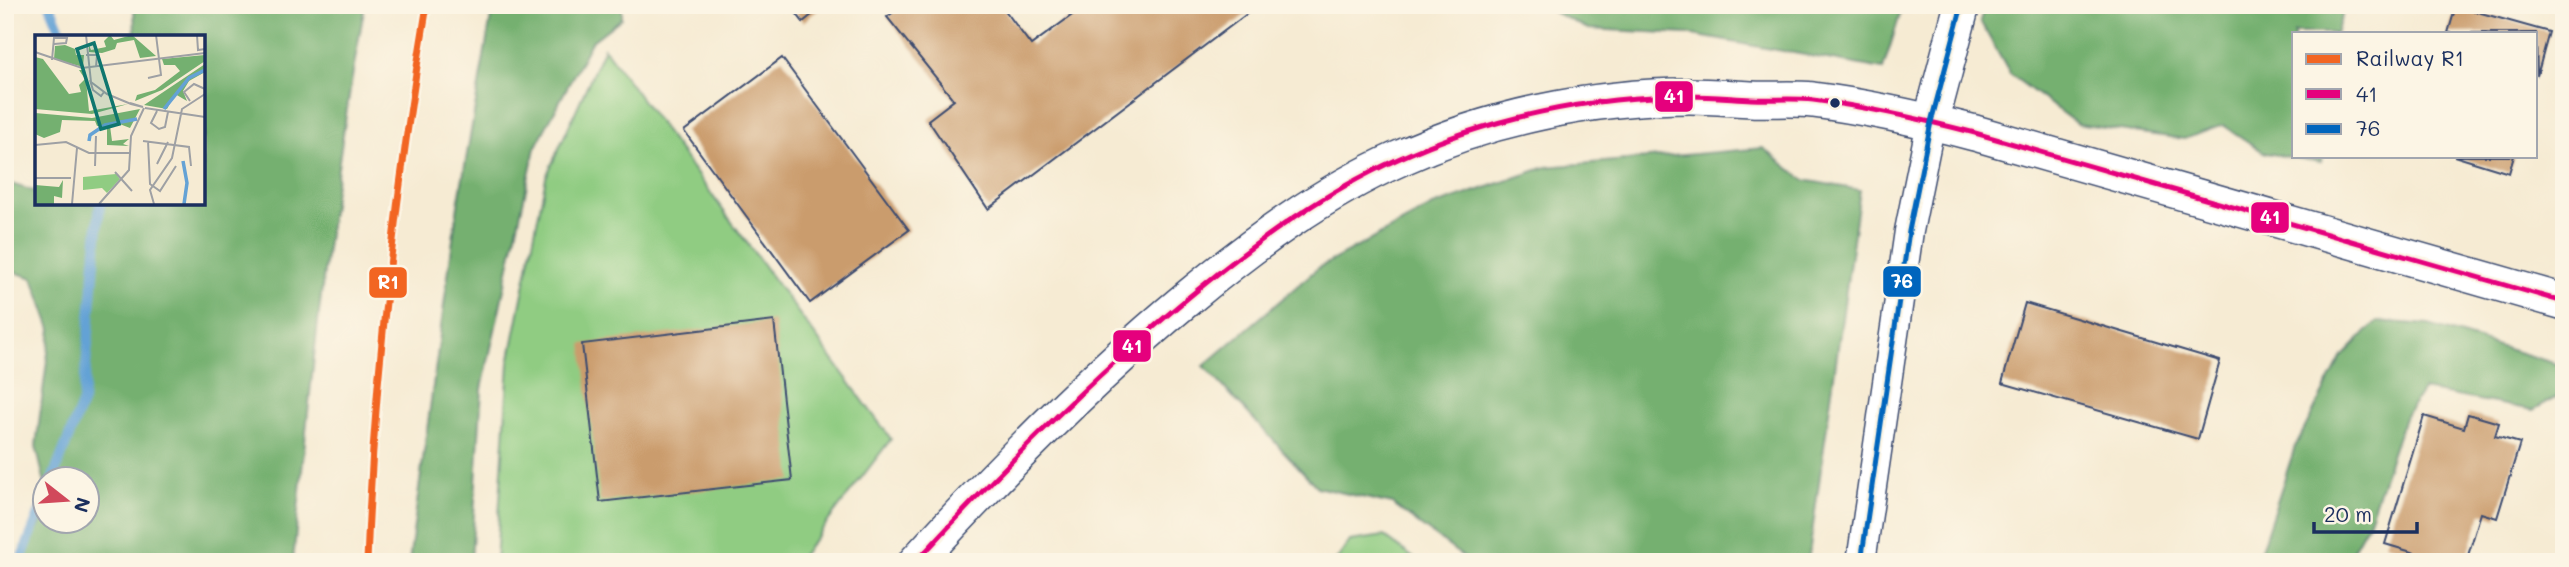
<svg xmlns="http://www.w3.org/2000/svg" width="2569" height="567" font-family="Mali,sans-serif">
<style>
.green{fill:#90cc82;stroke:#567e70;stroke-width:2}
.forest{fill:#74b070;stroke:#487067;stroke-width:2}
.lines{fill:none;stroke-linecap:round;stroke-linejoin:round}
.stream{stroke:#64a2d5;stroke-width:10}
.building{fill:#ca9c6d}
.minor-casing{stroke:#3c4b70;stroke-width:31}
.tertiary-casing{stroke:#3c4b70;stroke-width:38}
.minor{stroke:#fff;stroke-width:28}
.tertiary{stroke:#fff;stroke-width:35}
.bus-1-casing{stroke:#fcf5e5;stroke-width:10}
.bus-2-casing{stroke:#fcf5e5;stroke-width:10}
.bus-1{stroke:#e5007d;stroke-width:5}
.bus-2{stroke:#0065bd;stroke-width:5}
.rail-1-casing{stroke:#fcf5e5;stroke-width:12}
.rail-1{stroke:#f26522;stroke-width:7}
.bus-dot{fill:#1b2f5e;stroke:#fcf5e5;stroke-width:2.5}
.inset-river{fill:none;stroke:#64a2d5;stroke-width:3.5}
.inset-road{fill:none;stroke:#9ea0a4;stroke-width:2}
.view{fill:#0f766e;fill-opacity:0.15;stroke:#0f766e;stroke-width:3.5}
.inset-edge{fill:none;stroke:#1b2f5e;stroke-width:3.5}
.line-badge{stroke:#fcf5e5;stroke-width:2.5}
.badge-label{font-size:19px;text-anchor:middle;font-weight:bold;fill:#fff}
</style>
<rect width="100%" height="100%" fill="#fcf5e5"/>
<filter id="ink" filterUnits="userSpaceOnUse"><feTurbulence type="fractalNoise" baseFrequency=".0143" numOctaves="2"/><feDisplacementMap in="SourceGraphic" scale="14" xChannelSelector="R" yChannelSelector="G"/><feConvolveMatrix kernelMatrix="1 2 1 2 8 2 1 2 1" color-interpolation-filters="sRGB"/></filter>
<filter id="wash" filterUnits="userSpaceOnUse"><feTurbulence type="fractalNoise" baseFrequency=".00686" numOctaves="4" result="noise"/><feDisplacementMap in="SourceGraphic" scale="28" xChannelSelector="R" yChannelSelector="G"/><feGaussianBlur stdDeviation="1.57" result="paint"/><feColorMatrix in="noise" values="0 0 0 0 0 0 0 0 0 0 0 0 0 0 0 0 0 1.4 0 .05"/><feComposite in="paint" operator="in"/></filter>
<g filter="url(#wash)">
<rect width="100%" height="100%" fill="#f6ebd3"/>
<g class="green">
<path d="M 604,48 L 891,439 L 797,562 L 496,562 L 509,363 L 546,177 Z"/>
<path d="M 1384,536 L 1419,562 L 1335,562 L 1350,541 Z"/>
</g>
<g class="forest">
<path d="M 134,5 L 365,5 C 330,190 311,375 293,562 L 20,562 L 45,515 L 46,522 L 88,522 L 88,480 L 46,480 L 45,484 L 36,446 L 51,329 L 33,278 L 5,269 L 5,182 L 37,192 L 37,203 L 203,203 L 203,37 L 135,37 Z"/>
<path d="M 493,5 L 622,5 L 622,18 L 591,42 L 535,148 L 482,389 L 471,562 L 409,562 L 456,217 Z"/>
<path d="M 1540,5 L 1903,5 L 1883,69 L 1687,34 L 1588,29 Z"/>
<path d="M 1985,5 L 2346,5 L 2336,33 L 2294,33 L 2294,156 L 2322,156 L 2321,162 L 2265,153 L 2223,125 L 2184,139 L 2077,124 L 2010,74 L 1980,21 Z"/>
<path d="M 1763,148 L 1804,180 L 1860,190 L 1808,562 L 1470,562 L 1392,504 L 1317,487 L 1204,366 L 1318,268 L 1433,206 L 1546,167 Z"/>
<path d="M 2377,321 L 2429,325 L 2563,366 L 2564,393 L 2533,410 L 2423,390 L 2404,418 L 2368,523 L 2346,562 L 2257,562 L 2295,447 L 2341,358 Z"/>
</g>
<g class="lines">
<g class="stream">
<path d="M 50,5 L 63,37"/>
<path d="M 52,480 L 83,401 L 100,203"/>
<path d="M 20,562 L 46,496"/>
</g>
</g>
<g id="blocks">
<g class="building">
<path d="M 790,5 L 824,5 L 803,22 Z"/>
<path d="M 903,5 L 1001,5 L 1031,45 L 1086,5 L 1249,5 L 1252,10 L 988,209 L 928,120 L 954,100 L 887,17 Z"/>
<path d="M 2456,6 L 2549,32 L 2537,76 L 2536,33 L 2448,33 Z"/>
<path d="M 782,58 L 909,230 L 810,303 L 684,131 Z"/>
<path d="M 2454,156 L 2514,156 L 2509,173 Z"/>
<path d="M 2025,303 L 2220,361 L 2198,439 L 2002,383 Z"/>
<path d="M 774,321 L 792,480 L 600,502 L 582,344 Z"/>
<path d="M 2468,414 L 2499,423 L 2495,436 L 2520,443 L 2497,518 L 2481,513 L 2466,562 L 2445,562 L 2385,544 L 2424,416 L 2464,428 Z"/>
</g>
</g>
</g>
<g filter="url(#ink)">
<use href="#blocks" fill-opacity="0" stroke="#3c4b70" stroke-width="2"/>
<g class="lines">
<defs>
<path id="minor" d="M 1861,562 L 1909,231 L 1931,122"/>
<g id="tertiary">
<path d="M 1931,122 L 1962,5"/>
<path d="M 916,562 C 1002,468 1091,378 1189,297 C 1253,244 1322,193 1398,159 C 1488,118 1591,96 1690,96 C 1710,96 1731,98 1751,99 C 1772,100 1793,98 1813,100 C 1868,107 1921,119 1975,133 L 2564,302"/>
</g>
</defs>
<use href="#minor" class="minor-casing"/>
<use href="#tertiary" class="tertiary-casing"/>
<use href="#minor" class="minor"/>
<use href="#tertiary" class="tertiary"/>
<defs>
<path id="bus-1" d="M 916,562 C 1002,468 1091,378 1189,297 C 1253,244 1322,193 1398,159 C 1488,118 1591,96 1690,96 C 1710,96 1731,98 1751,99 C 1772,100 1793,98 1813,100 C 1868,107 1921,119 1975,133 L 2564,302"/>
<path id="bus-2" d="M 1861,562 L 1909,231 L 1931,122 L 1962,5"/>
</defs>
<use href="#bus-1" class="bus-1-casing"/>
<use href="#bus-2" class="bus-2-casing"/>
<use href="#bus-1" class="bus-1"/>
<use href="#bus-2" class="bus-2"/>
<defs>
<path id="rail-1" d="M 367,562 C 374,375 396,189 427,5"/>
</defs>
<use href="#rail-1" class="rail-1-casing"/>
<use href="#rail-1" class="rail-1"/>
</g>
</g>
<circle class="bus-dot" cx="1835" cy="103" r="6"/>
<g transform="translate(35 35)">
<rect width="170" height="170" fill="#f6ebd3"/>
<path d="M 81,139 L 85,144 L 72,158 L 67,153 L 48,155 L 48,142 Z" fill="#90cc82"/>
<path d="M 75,0 L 79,5 L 97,0 L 121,21 L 105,23 L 99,5 L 82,8 L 80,14 L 67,18 L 54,17 L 54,10 L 56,15 L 71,12 L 69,6 ZM 30,10 L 40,14 L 41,20 L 49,20 L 48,32 L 19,24 L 20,11 ZM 170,20 L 170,26 L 127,55 L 100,66 L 102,60 L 120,55 L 145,36 L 140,30 L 129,30 L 127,24 ZM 0,22 L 8,24 L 34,59 L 46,57 L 44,50 L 50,44 L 44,35 L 50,35 L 54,76 L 93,69 L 57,79 L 0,74 ZM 170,29 L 170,37 L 154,46 L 148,56 L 152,66 L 140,59 L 132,74 L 109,70 ZM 105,74 L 95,93 L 82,88 L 75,91 L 77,106 L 94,104 L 88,109 L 94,111 L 72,110 L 72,90 L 62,91 L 60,86 L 27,85 L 25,97 L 9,103 L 0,99 L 0,78 L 57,83 ZM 28,145 L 27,163 L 19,161 L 19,169 L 0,169 L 0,150 L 24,152 Z" fill="#74b070"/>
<path class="inset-river" d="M 129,74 L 154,43 L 170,35M 54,106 L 55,100 L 70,90 L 102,84M 148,126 L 152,148 L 149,169"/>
<path class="inset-road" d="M 51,0 L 56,47 L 72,59 L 96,69 L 108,72 L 95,68M 162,0 L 163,15 L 170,14M 0,17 L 47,33 L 170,18M 51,20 L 62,20 L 61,32M 17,25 L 19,3 L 32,3 L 31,8 L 19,9M 113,43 L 126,40 L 121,0M 55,45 L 58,55 L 66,61 L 69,57M 155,66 L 149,57 L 159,49 L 170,54M 110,73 L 170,82M 122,76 L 116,88 L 124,94 L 130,92 L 133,77M 108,106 L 154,112 L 156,131M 113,106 L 115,149 L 125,156 L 141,131M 0,110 L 31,107 L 54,118 L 96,118M 122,129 L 133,107M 60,131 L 61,101M 80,137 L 97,156M 0,143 L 36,143M 37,169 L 42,113M 64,169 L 94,135 L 96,101 L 109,73M 119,169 L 115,155 L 137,123 L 147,74 L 170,59"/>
<path class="view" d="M 59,8 L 84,89 L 66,94 L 42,14 Z"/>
<rect width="170" height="170" class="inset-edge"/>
</g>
<g class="line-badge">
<rect x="1654" y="80" width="40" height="33" rx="7" fill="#e5007d"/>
<rect x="2250" y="201" width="40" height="33" rx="7" fill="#e5007d"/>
<rect x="1882" y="265" width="40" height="33" rx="7" fill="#0065bd"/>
<rect x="368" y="266" width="40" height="33" rx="7" fill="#f26522"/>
<rect x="1112" y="329" width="40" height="34" rx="7" fill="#e5007d"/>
</g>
<g class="badge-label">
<text x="1674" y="103">41</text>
<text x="2270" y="224">41</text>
<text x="1902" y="288">76</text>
<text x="388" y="289">R1</text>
<text x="1132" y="353">41</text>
</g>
<rect width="2569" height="567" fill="none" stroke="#fcf5e5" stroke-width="28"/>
<rect x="2292" y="32" width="245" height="126" fill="#fcf5e5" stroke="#a2a6af" stroke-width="2"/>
<rect x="2306" y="54" width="35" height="10" fill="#f26522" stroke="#a2a6af" stroke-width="2"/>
<text x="2356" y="66" font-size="21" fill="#1b2f5e">Railway R1</text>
<rect x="2306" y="89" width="35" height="10" fill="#e5007d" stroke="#a2a6af" stroke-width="2"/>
<text x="2356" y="102" font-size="21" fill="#1b2f5e">41</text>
<rect x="2306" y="124" width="35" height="10" fill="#0065bd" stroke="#a2a6af" stroke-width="2"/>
<text x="2356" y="136" font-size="21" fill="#1b2f5e">76</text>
<g transform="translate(66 500) rotate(107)"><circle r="33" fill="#fcf5e5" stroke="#a2a6af" stroke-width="2"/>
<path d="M0-5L12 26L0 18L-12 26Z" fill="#d1495b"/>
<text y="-10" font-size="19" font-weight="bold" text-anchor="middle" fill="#1b2f5e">N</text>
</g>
<path d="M2314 522v10h103v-10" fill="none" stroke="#1b2f5e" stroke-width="3.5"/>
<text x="2324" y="522" font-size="21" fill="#1b2f5e" stroke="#fcf5e5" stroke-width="5" paint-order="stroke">20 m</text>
</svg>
